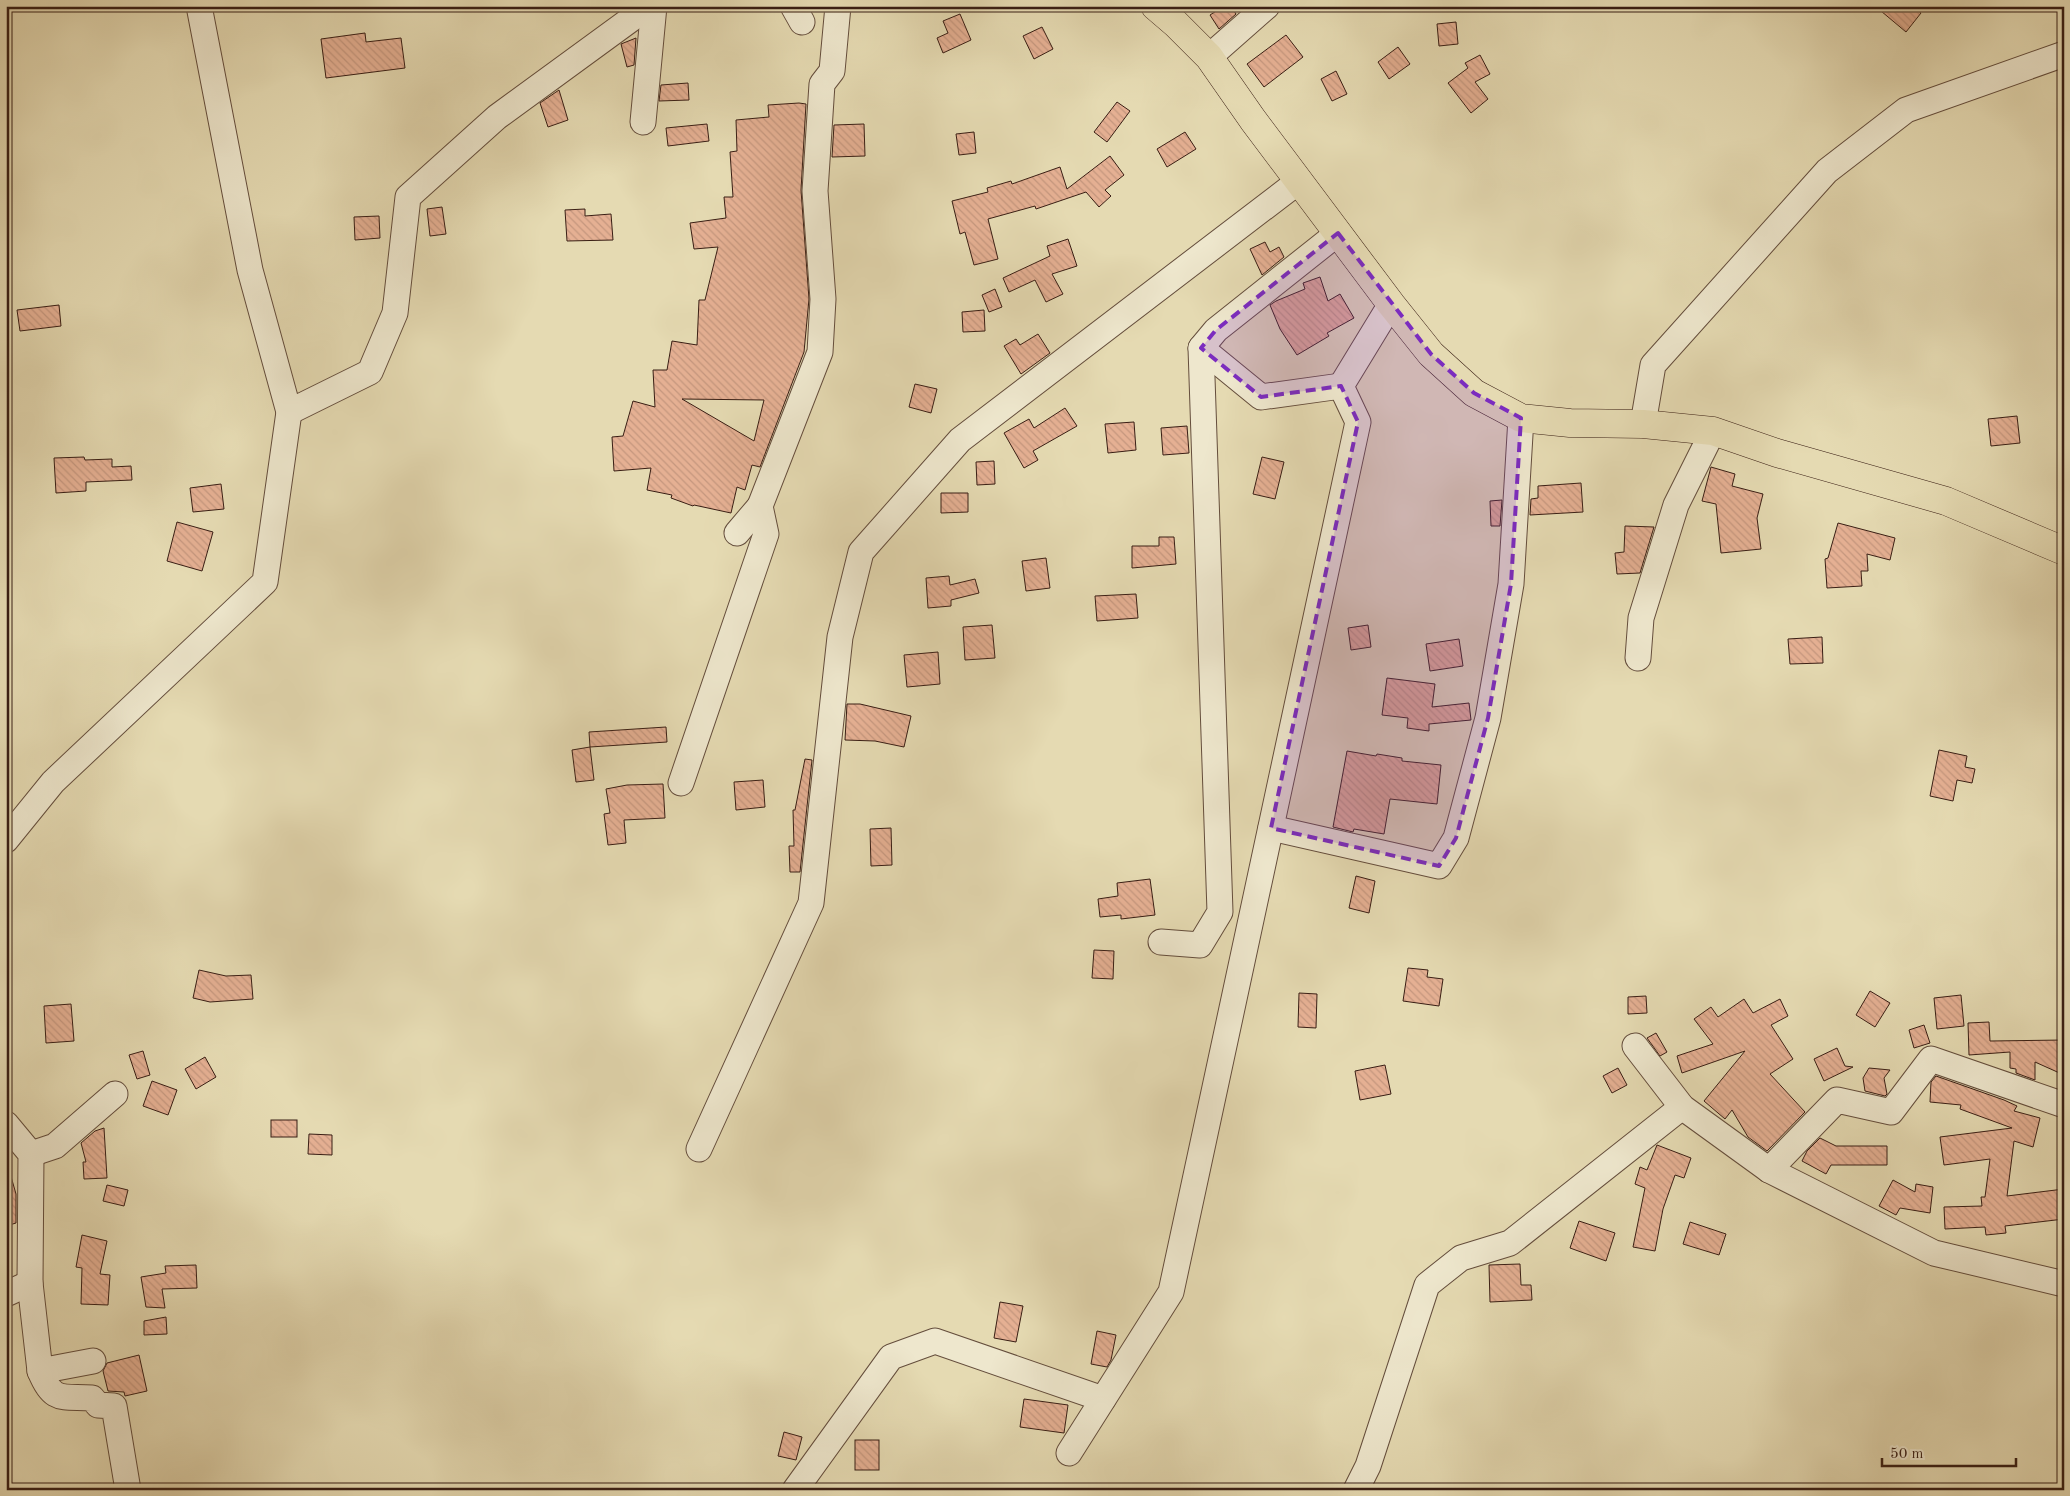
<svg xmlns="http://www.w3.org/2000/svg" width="2070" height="1496" font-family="'Old Standard TT',serif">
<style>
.building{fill:url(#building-back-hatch);stroke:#391e14;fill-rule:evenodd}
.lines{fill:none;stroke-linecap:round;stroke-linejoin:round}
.minor-casing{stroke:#644d3c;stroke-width:27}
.major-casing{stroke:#391e14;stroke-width:29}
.minor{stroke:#eee7cd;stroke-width:25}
.major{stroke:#e5dab2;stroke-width:28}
.marked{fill:#7b2cbf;fill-opacity:0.2;stroke:#7b2cbf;stroke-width:4;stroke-dasharray:10 6;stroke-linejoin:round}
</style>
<defs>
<pattern id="building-back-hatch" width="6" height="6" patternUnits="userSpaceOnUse" patternTransform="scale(1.25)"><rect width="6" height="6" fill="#e5b093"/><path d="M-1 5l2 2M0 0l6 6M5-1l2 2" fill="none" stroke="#c5977e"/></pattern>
</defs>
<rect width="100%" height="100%" fill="#e5dab2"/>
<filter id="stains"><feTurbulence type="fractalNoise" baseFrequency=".004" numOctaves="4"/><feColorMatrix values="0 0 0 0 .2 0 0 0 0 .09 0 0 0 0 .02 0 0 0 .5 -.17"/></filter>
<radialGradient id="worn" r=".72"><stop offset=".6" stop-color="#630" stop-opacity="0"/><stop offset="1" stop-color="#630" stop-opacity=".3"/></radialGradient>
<g class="building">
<path d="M 1224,6 L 1231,6 L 1236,14 L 1219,29 L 1210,15 Z"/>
<path d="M 1875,6 L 1913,6 L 1921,13 L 1906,32 Z"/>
<path d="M 960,14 L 971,40 L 943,53 L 937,38 L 948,33 L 943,21 Z"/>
<path d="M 1456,22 L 1458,44 L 1439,46 L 1437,24 Z"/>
<path d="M 1042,27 L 1053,49 L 1034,59 L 1023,36 Z"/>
<path d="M 365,33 L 366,42 L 401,38 L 405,68 L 326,78 L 321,39 Z"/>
<path d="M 1286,35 L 1303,57 L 1264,87 L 1247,64 Z"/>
<path d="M 636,38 L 634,65 L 627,67 L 621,44 Z"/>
<path d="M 1398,47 L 1410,64 L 1389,79 L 1378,62 Z"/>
<path d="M 1480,55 L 1490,74 L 1475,82 L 1488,99 L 1471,113 L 1448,83 L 1468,68 L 1465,63 Z"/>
<path d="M 1336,71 L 1347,94 L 1332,101 L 1321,79 Z"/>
<path d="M 688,83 L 689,100 L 659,101 L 661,85 Z"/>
<path d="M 559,90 L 568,120 L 548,127 L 540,103 Z"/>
<path d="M 1117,102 L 1130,111 L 1107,142 L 1094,132 Z"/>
<path d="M 799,103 L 806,104 L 801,190 L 809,299 L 804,352 L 760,467 L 752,465 L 745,490 L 737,487 L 731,513 L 694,505 L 693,506 L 671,498 L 672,495 L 647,490 L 651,468 L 614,471 L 612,437 L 623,436 L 633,401 L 655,407 L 653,370 L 667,370 L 672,341 L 697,345 L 699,300 L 705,300 L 718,247 L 694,249 L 690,223 L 726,218 L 724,197 L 733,197 L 730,152 L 737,151 L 736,120 L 769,117 L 768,105 ZM 682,399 L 764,400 L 754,441 Z"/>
<path d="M 707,124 L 709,141 L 668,146 L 666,128 Z"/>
<path d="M 864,124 L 865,156 L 832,157 L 834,125 Z"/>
<path d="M 974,132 L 976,153 L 959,155 L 956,134 Z"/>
<path d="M 1185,132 L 1196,149 L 1167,167 L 1157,149 Z"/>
<path d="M 1110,156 L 1124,175 L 1105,190 L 1111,196 L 1099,207 L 1086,192 L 1036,209 L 1035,206 L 988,219 L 998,259 L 974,265 L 965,232 L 960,234 L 952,201 L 988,192 L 987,188 L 1011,181 L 1012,184 L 1060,167 L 1067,189 Z"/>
<path d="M 442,207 L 446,234 L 430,236 L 427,209 Z"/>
<path d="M 585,209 L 585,216 L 611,214 L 613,240 L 567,241 L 565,210 Z"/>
<path d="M 379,216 L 380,238 L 355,240 L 354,217 Z"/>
<path d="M 1068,239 L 1077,266 L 1052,274 L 1063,294 L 1046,302 L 1035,280 L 1009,292 L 1003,278 L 1050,256 L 1047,246 Z"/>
<path d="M 1265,242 L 1270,252 L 1279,247 L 1284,257 L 1262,275 L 1250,249 Z"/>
<path d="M 1320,277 L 1328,301 L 1340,294 L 1354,318 L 1327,333 L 1329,336 L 1297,355 L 1280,329 L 1270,305 L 1276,301 L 1305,289 L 1303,283 Z"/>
<path d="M 995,289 L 1002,307 L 989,312 L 982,295 Z"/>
<path d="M 59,305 L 61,326 L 20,331 L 17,310 Z"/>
<path d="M 984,310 L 985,331 L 963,332 L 962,312 Z"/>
<path d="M 1038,334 L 1050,353 L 1021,374 L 1004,346 L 1016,339 L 1020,345 Z"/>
<path d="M 915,384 L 937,389 L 931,413 L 909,407 Z"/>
<path d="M 1065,408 L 1077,426 L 1033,451 L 1038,460 L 1024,468 L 1004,433 L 1029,419 L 1034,428 Z"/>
<path d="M 2017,416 L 2020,443 L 1991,446 L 1988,419 Z"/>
<path d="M 1134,422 L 1136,450 L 1108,453 L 1105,424 Z"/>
<path d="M 1187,426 L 1189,453 L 1163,455 L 1161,428 Z"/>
<path d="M 84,457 L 85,460 L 112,459 L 112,467 L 131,466 L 132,480 L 86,482 L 86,491 L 56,493 L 54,458 Z"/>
<path d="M 1262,457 L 1284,462 L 1275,499 L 1253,494 Z"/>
<path d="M 994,461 L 995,484 L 977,485 L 976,462 Z"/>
<path d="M 1711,467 L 1735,474 L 1732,486 L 1763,494 L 1757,518 L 1761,549 L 1721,553 L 1716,504 L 1702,501 Z"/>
<path d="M 1581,483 L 1583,512 L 1530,515 L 1531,499 L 1538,498 L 1538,486 Z"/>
<path d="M 221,484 L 224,509 L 193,512 L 190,488 Z"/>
<path d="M 941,493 L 968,493 L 968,512 L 941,513 Z"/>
<path d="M 1502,500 L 1500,526 L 1491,526 L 1490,501 Z"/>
<path d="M 177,522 L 213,532 L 202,571 L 167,561 Z"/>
<path d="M 1838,523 L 1895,538 L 1890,560 L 1867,554 L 1868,571 L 1861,571 L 1862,586 L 1827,588 L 1825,559 L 1828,558 Z"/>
<path d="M 1625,526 L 1654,527 L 1640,573 L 1617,574 L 1615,553 L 1624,552 Z"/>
<path d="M 1159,537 L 1174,537 L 1176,564 L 1132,568 L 1132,546 L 1159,546 Z"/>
<path d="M 1046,558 L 1050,588 L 1026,591 L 1022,561 Z"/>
<path d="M 949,576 L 950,585 L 975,579 L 979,593 L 951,600 L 951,606 L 928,608 L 926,578 Z"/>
<path d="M 1136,594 L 1138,618 L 1097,621 L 1095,596 Z"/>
<path d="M 992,625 L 995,658 L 965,660 L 963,627 Z"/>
<path d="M 1368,625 L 1371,647 L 1351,650 L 1348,628 Z"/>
<path d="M 1822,637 L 1823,663 L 1790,664 L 1788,639 Z"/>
<path d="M 1459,639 L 1463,666 L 1430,671 L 1426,644 Z"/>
<path d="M 938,652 L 940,684 L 907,687 L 904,655 Z"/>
<path d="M 1387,678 L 1435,684 L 1432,707 L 1469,703 L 1471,720 L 1429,724 L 1429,731 L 1407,728 L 1408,718 L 1382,715 Z"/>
<path d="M 847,704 L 860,704 L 911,716 L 904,747 L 875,741 L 845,740 Z"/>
<path d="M 666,727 L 667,742 L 590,747 L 589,732 Z"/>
<path d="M 590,747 L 594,780 L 576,782 L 572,750 Z"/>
<path d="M 1939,750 L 1967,756 L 1965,767 L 1975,769 L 1972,783 L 1957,780 L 1953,801 L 1930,796 Z"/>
<path d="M 1347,751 L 1376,756 L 1377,754 L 1402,758 L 1402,761 L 1441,765 L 1437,804 L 1390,799 L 1384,834 L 1354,829 L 1353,832 L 1333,827 Z"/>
<path d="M 805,759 L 812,760 L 800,872 L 790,872 L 789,846 L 794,846 L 793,810 L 795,810 Z"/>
<path d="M 763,780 L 765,807 L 736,810 L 734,782 Z"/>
<path d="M 663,784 L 665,818 L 624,820 L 626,843 L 608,845 L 604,814 L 610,813 L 606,789 L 627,785 Z"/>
<path d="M 891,828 L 892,865 L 871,866 L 870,829 Z"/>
<path d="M 1356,876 L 1375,881 L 1369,913 L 1349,908 Z"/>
<path d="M 1150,879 L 1155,915 L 1121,919 L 1121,915 L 1100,917 L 1098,899 L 1118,896 L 1117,883 Z"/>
<path d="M 1094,950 L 1114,951 L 1113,979 L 1092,978 Z"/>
<path d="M 1408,968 L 1428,970 L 1427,977 L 1443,979 L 1439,1006 L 1403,1001 Z"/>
<path d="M 199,970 L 226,976 L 251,975 L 253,999 L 210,1002 L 193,998 Z"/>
<path d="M 1870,991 L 1890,1003 L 1875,1027 L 1856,1015 Z"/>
<path d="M 1299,993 L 1317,994 L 1316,1028 L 1298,1027 Z"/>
<path d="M 1961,995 L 1964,1026 L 1937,1029 L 1934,998 Z"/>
<path d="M 1646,996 L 1647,1013 L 1628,1014 L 1628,997 Z"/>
<path d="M 1744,999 L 1753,1013 L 1780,999 L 1788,1016 L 1771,1025 L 1793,1059 L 1770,1074 L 1805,1112 L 1767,1151 L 1748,1137 L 1732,1110 L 1725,1119 L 1704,1101 L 1745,1051 L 1682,1073 L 1677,1056 L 1713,1044 L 1694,1019 L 1711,1007 L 1718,1017 Z"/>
<path d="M 71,1004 L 74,1041 L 46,1043 L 44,1006 Z"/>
<path d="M 1989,1022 L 1990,1041 L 2064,1040 L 2064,1075 L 2035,1062 L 2035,1080 L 2016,1073 L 2016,1069 L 2010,1068 L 2010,1052 L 1969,1055 L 1968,1023 Z"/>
<path d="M 1924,1025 L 1930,1043 L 1914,1048 L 1909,1030 Z"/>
<path d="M 1656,1033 L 1667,1052 L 1660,1056 L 1647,1038 Z"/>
<path d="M 1837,1048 L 1845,1066 L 1853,1067 L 1824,1081 L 1814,1059 Z"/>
<path d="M 143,1051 L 150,1075 L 137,1079 L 129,1055 Z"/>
<path d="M 205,1057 L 216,1077 L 196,1089 L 185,1069 Z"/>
<path d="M 1385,1065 L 1391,1094 L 1360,1100 L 1355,1071 Z"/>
<path d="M 1618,1068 L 1627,1085 L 1612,1093 L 1603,1076 Z"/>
<path d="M 1869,1068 L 1890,1070 L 1884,1078 L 1887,1094 L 1885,1096 L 1865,1091 L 1863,1078 Z"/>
<path d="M 1936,1076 L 2004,1100 L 2017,1106 L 2014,1111 L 2040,1118 L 2033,1147 L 2014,1141 L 2007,1196 L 2064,1189 L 2064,1219 L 2005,1226 L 2006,1233 L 1986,1235 L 1985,1227 L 1945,1229 L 1944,1207 L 1982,1206 L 1981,1197 L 1985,1197 L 1990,1159 L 1944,1165 L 1940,1137 L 2012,1128 L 1960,1109 L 1961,1105 L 1930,1102 L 1931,1082 Z"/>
<path d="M 152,1081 L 177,1090 L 168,1115 L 143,1106 Z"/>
<rect x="271" y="1120" width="26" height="17"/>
<path d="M 104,1128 L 107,1178 L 84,1179 L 83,1162 L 86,1162 L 81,1143 L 95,1131 Z"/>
<path d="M 309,1134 L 332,1135 L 332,1155 L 308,1154 Z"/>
<path d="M 1820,1138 L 1836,1146 L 1887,1146 L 1887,1165 L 1831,1165 L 1826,1174 L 1802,1161 L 1807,1151 Z"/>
<path d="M 1657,1145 L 1691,1158 L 1684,1178 L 1675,1175 L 1663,1209 L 1655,1251 L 1633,1247 L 1645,1188 L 1635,1184 L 1640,1167 L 1647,1170 Z"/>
<path d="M 10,1173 L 16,1194 L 16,1223 L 6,1226 L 6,1174 Z"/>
<path d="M 1893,1180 L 1915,1192 L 1916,1184 L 1933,1187 L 1930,1213 L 1900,1208 L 1896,1215 L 1879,1206 Z"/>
<path d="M 107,1185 L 128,1190 L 124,1206 L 103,1201 Z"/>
<path d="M 1579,1221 L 1615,1233 L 1606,1261 L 1570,1248 Z"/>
<path d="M 1690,1222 L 1726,1234 L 1719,1255 L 1683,1244 Z"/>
<path d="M 82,1235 L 107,1241 L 100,1274 L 110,1275 L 108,1305 L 81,1304 L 82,1268 L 76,1267 Z"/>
<path d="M 1520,1264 L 1521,1285 L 1531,1285 L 1532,1300 L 1490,1302 L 1489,1265 Z"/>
<path d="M 196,1265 L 197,1288 L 162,1289 L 165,1308 L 146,1307 L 141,1277 L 166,1273 L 165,1266 Z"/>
<path d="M 1000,1302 L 1023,1306 L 1016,1342 L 994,1338 Z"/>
<path d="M 166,1317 L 167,1334 L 144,1335 L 144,1321 Z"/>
<path d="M 1097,1331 L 1116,1335 L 1111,1360 L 1107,1367 L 1091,1364 Z"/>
<path d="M 139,1355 L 147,1391 L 125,1396 L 124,1392 L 108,1391 L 103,1371 L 107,1363 Z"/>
<path d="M 1024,1399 L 1068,1405 L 1064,1433 L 1020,1427 Z"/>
<path d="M 784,1432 L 802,1437 L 796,1460 L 778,1456 Z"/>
<rect x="855" y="1440" width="24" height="30"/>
</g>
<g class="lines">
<defs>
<g id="minor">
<path d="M 199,6 L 250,270 L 289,412 L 370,372 L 395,313 L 408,197 L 497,117 L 649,6"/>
<path d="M 793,6 L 802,22"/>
<path d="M 1209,57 L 1267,6"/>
<path d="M 643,122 L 654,6"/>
<path d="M 1201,348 L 1261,397 L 1341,386"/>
<path d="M 1643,424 L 1653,365 L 1827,171 L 1906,110 L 2064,54"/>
<path d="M 737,533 L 760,506"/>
<path d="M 1638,658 L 1641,618 L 1676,505 L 1713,431"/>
<path d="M 681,783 L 766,534 L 760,506 L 820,352 L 823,299 L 815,191 L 822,84 L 832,71 L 838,6"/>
<path d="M 1271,828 L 1439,866 L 1456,838 L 1488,718 L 1511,584 L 1521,418"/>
<path d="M 6,840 L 53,782 L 265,582 L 289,412"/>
<path d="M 1161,942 L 1200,945 L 1220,912 L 1201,348 L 1216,330 L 1338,233"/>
<path d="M 1635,1046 L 1682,1107 L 1769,1170 L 1934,1253 L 2064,1284"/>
<path d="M 6,1124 L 31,1154 L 30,1283 L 40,1371 L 93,1361"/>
<path d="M 699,1149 L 811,903 L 840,637 L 861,552 L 960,440 L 1299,181"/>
<path d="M 31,1154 L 55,1146 L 115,1094"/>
<path d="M 1769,1170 L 1837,1100 L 1891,1112 L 1931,1059 L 2064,1105"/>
<path d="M 6,1294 L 30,1283"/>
<path d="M 40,1371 C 53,1403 61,1396 92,1398 L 98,1405 L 114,1406 L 128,1490"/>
<path d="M 1069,1453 L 1171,1292 L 1358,422 L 1341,386 L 1391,304"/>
<path d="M 795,1490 L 891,1357 L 935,1341 L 1103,1399"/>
<path d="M 1356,1490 L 1368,1466 L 1427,1285 L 1461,1258 L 1510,1243 L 1682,1107"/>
</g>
<path id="major" d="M 1155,6 L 1176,24 L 1209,57 L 1253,120 L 1391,304 L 1431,354 L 1474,393 L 1521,418 L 1570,423 L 1643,424 L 1713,431 L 1777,453 L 1946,501 L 2064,551"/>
</defs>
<use href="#minor" class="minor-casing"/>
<use href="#major" class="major-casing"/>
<use href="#minor" class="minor"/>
<use href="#major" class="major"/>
</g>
<path class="marked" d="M 1338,233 L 1431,354 L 1474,393 L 1521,418 L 1511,584 L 1488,718 L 1456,838 L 1439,866 L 1271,828 L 1358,422 L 1341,386 L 1261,397 L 1201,348 L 1216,330 Z"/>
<rect width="2070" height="1496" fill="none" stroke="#e5dab2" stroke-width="25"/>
<rect x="8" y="8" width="2055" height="1481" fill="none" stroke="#391e14" stroke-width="2.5"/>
<rect x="12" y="12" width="2045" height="1471" fill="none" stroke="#391e14"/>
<path d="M1882 1458v8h134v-8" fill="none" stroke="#391e14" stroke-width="2.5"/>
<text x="1890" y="1458" font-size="15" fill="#391e14" stroke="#eee7cd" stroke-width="4" paint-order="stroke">50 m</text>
<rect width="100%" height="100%" filter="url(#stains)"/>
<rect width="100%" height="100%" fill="url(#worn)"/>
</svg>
